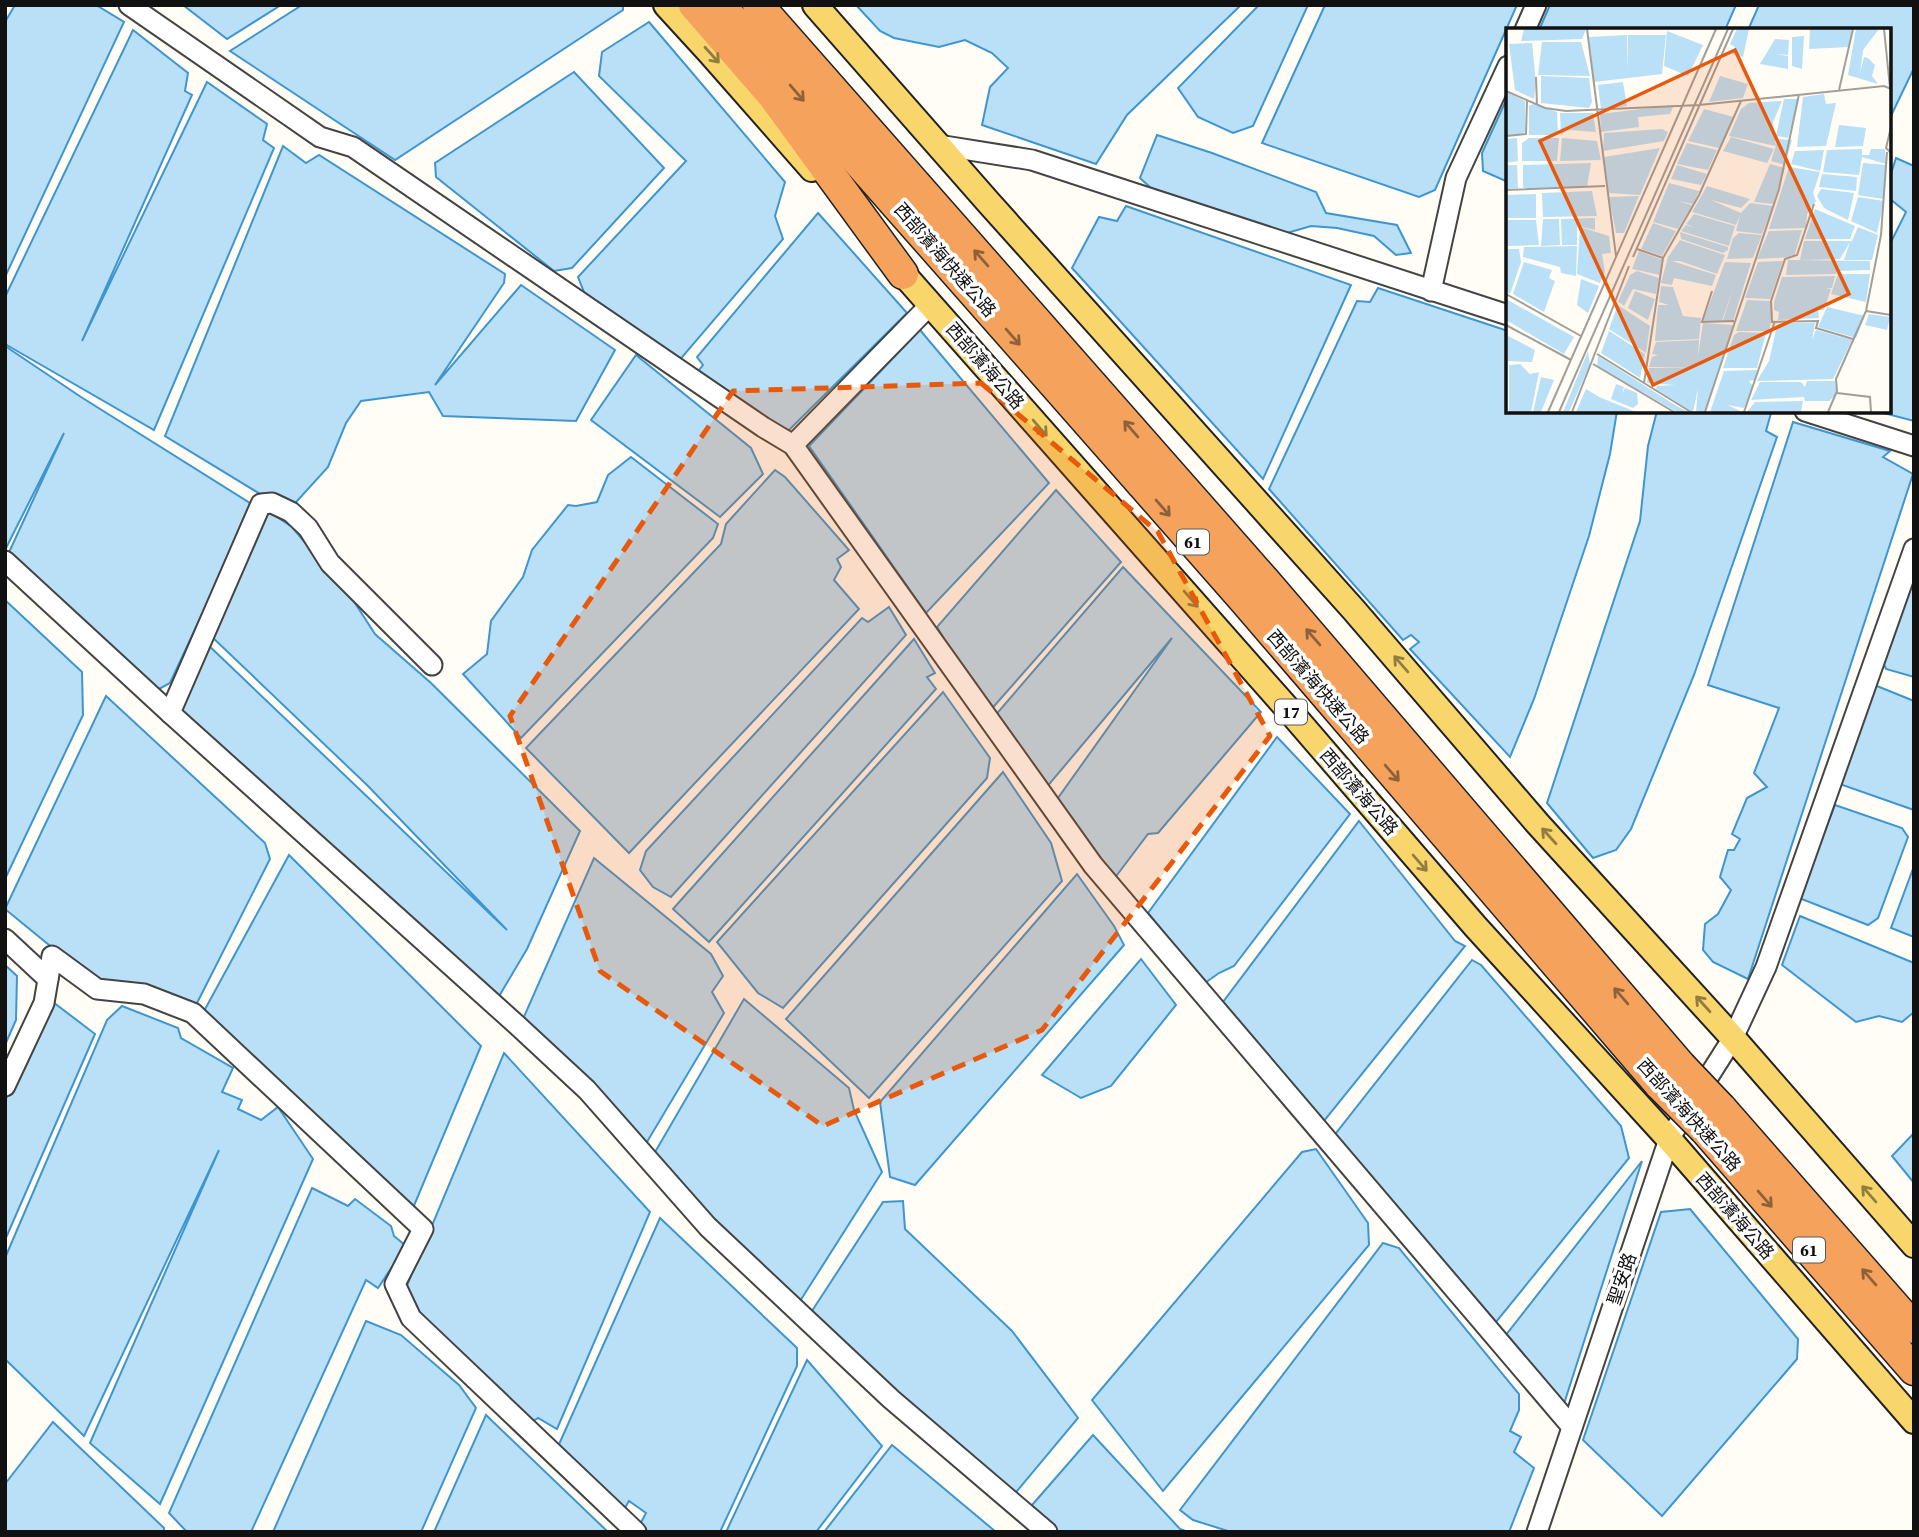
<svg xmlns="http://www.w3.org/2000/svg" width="1919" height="1537" font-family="'Source Serif 4','Noto Sans TC',serif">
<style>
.water{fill:#b9e0f7;stroke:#3f96cf;stroke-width:2}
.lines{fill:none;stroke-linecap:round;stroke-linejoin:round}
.minor-casing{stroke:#444;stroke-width:23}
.major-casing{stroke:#222;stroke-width:28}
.highway-casing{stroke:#222;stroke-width:33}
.minor{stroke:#fff;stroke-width:19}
.major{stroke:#f9d66b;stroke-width:24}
.highway{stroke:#f5a25d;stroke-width:30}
.highway-bridge-casing{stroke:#222;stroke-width:33;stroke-linecap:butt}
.highway-bridge{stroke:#f5a25d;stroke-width:30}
.oneway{stroke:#917d42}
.oneway2{stroke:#8e613b}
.marked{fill:#e8590c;fill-opacity:0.2;stroke:#e8590c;stroke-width:5;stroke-dasharray:14 9;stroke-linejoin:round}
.labels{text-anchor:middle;stroke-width:7;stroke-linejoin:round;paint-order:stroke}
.shield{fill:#fff;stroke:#585858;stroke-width:2}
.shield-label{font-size:16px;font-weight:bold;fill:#111}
.street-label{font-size:18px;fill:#111;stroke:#fff}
.inset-road{fill:none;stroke:#a09f9a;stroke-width:2}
.view{fill:#e8590c;fill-opacity:0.15;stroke:#e8590c;stroke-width:3.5}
.inset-edge{fill:none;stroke:#111;stroke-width:3.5}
</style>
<rect width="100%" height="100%" fill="#fffdf5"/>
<g class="water">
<path d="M 15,5 L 96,5 L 124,22 L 5,277 L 5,22 Z"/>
<path d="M 183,5 L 281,5 L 227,39 Z"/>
<path d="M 302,5 L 623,5 L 623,10 L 395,160 L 230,51 Z"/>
<path d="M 856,5 L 1241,5 L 1127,115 L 1096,164 L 982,125 L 990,87 L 1008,68 L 992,53 L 965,40 L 939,47 L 894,38 L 880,31 Z"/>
<path d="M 1259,5 L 1308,5 L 1253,126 L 1233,133 L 1198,117 L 1178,88 Z"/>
<path d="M 1325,5 L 1517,5 L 1435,190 L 1419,197 L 1262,143 Z"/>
<path d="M 1550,5 L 1736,5 L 1725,30 L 1539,30 Z"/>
<path d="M 1759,5 L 1914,5 L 1914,68 L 1889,120 L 1889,30 L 1748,30 Z"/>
<path d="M 649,22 L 785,182 L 775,216 L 783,239 L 678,362 L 584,292 L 578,277 L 686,161 L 599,76 L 602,52 Z"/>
<path d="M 133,30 L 188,73 L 185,91 L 192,95 L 82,341 L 207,82 L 267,124 L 263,140 L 274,148 L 154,430 L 5,344 L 5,297 Z"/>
<path d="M 574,72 L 664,168 L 572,268 L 554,271 L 436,177 L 435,163 Z"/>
<path d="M 1508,96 L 1508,182 L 1483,171 L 1482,153 Z"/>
<path d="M 1157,135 L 1212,153 L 1316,192 L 1326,213 L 1397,225 L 1411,253 L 1396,255 L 1374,236 L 1337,228 L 1311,226 L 1287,233 L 1151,188 L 1140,178 Z"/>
<path d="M 283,146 L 306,163 L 319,155 L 505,274 L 504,283 L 435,385 L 521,285 L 615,350 L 576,421 L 443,416 L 429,392 L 361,401 L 346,423 L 328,467 L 288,511 L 165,436 Z"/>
<path d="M 1896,158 L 1914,166 L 1914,421 L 1876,411 L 1889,411 L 1889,246 L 1906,212 L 1889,198 L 1889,180 Z"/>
<path d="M 1126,206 L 1351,285 L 1263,479 L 1072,268 L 1099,217 L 1117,221 Z"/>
<path d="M 818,213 L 907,313 L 781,438 L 695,375 L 703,365 L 697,357 Z"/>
<path d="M 1378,288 L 1508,331 L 1508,411 L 1617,411 L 1610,454 L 1589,536 L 1534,699 L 1510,757 L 1410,649 L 1419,642 L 1411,635 L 1403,640 L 1269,489 L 1357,301 L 1370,302 Z"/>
<path d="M 920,330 L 1049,483 L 926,613 L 809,446 Z"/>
<path d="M 5,346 L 81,397 L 253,505 L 170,683 L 150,694 L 5,561 L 64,433 L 5,550 Z"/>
<path d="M 636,355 L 751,448 L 763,474 L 720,517 L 591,420 Z"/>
<path d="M 1657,411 L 1763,411 L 1771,413 L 1766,431 L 1777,437 L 1694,675 L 1631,829 L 1616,850 L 1593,858 L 1547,803 L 1640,521 L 1648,446 Z"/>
<path d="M 1793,422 L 1890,451 L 1883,457 L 1913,474 L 1748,979 L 1713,962 L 1703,950 L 1705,924 L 1718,914 L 1731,890 L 1720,877 L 1728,850 L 1734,850 L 1740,839 L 1732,834 L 1747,798 L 1767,787 L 1754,773 L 1779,708 L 1708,685 Z"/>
<path d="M 631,457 L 718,524 L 713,538 L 521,738 L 463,674 L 487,654 L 491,621 L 523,577 L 532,550 L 568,505 L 576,506 L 597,502 L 608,475 Z"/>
<path d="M 775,470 L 785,477 L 849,550 L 837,559 L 841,567 L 834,580 L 859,609 L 629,853 L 526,748 L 721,544 L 726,524 Z"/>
<path d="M 1056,490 L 1121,562 L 988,713 L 937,627 Z"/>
<path d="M 268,511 L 292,527 L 353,600 L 375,634 L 431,683 L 580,831 L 527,949 L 498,998 L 175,708 L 206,643 L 507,930 L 367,785 L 211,636 Z"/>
<path d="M 1123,567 L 1261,712 L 1158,833 L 1148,834 L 1114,879 L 1053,805 L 1172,638 L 1046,788 L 993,718 Z"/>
<path d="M 1914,568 L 1914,677 L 1886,669 L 1881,658 Z"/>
<path d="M 5,600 L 82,672 L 83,715 L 5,879 Z"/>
<path d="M 889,607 L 906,635 L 671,897 L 653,887 L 640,870 L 646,851 L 862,618 L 868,622 Z"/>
<path d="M 914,639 L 935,673 L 927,677 L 936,689 L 709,942 L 673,909 Z"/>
<path d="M 1867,682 L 1914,701 L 1914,810 L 1831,781 Z"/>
<path d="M 943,692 L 990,758 L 987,778 L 783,1008 L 758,993 L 717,942 Z"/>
<path d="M 106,696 L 265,843 L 270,859 L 195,1007 L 98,985 L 5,909 Z"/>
<path d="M 1277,737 L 1350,814 L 1234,966 L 1219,973 L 1205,983 L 1148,913 Z"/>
<path d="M 1003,772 L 1051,843 L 1062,881 L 869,1098 L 786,1019 Z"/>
<path d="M 1835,805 L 1902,828 L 1908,837 L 1878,918 L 1868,925 L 1799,898 Z"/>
<path d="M 1359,821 L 1455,941 L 1465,946 L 1324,1121 L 1223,1002 Z"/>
<path d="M 289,855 L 481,1046 L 413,1208 L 204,1011 Z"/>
<path d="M 594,858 L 711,954 L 723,976 L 712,992 L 724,1013 L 641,1152 L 519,1028 Z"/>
<path d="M 1914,866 L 1914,937 L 1891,928 Z"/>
<path d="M 1077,874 L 1114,926 L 1124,945 L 915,1185 L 890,1177 L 880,1102 Z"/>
<path d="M 1800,916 L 1914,963 L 1914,1012 L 1902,1022 L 1879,1016 L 1856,1022 L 1782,965 Z"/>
<path d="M 1141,959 L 1176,1005 L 1111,1086 L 1081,1098 L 1042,1075 Z"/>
<path d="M 1472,960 L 1481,965 L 1621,1126 L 1629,1158 L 1492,1327 L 1333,1137 Z"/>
<path d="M 5,965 L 17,976 L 16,1020 L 5,1045 Z"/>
<path d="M 49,999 L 95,1034 L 5,1240 L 5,1101 Z"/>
<path d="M 744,999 L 849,1088 L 854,1110 L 882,1172 L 795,1309 L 651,1159 Z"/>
<path d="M 122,1006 L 178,1028 L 181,1038 L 233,1068 L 222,1092 L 242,1100 L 238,1109 L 261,1120 L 278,1107 L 313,1159 L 160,1504 L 90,1443 L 219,1150 L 84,1436 L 5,1359 L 5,1258 L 107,1020 Z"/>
<path d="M 504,1053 L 650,1212 L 557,1429 L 538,1418 L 526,1426 L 403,1295 Z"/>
<path d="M 1914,1133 L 1914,1183 L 1892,1156 Z"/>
<path d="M 1316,1149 L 1368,1223 L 1369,1245 L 1163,1491 L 1092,1400 L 1302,1152 Z"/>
<path d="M 1642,1161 L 1562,1410 L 1502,1340 Z"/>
<path d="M 312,1188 L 348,1206 L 355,1199 L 391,1226 L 394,1236 L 406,1246 L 378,1288 L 366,1280 L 251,1532 L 187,1532 L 169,1513 Z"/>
<path d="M 903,1201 L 905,1229 L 1012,1331 L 1078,1418 L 1007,1503 L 808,1317 L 883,1202 Z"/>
<path d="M 1690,1209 L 1798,1339 L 1797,1359 L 1662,1516 L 1583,1440 L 1661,1212 Z"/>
<path d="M 660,1218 L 797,1348 L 797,1366 L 720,1532 L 636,1532 L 646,1513 L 629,1501 L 619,1518 L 552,1460 Z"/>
<path d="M 1383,1243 L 1399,1248 L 1519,1394 L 1519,1410 L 1510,1431 L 1521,1437 L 1514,1452 L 1534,1468 L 1509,1532 L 1231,1532 L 1193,1520 L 1180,1510 Z"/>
<path d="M 366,1321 L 401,1335 L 459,1385 L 476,1408 L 421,1532 L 273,1532 Z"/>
<path d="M 807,1360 L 882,1446 L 816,1532 L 726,1532 Z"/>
<path d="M 486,1415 L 608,1532 L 434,1532 Z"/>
<path d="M 53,1422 L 164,1528 L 164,1532 L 5,1532 L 5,1484 Z"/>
<path d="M 1093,1435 L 1180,1529 L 1188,1532 L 1049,1532 L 1026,1512 Z"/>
<path d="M 892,1445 L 996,1532 L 824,1532 Z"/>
</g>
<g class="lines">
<defs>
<g id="minor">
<path d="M 129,5 L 320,137 L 353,147 L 763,427 L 793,445 L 1093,865 L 1572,1427"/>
<path d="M 1525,30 L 1536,5"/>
<path d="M 938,145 L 1032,160 L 1508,315"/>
<path d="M 1431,291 L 1456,178 L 1508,66"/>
<path d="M 1805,411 L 1914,446"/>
<path d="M 793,445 L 931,304"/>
<path d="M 5,561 L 170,713 L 517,1025 L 587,1090 L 708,1227 L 891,1399 L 1047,1532"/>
<path d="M 170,713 L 261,504 L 272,503 L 291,512 L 308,528 L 330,563 L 432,665"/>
<path d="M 5,939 L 48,979"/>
<path d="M 5,1086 L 44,1003 L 52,956 L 97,989 L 144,994 L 193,1013 L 423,1229 L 395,1284 L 411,1318 L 636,1532"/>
<path d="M 1537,1532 L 1669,1139 L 1733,1038 L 1766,967 L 1914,549"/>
</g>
<g id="major">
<path d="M 666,5 L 710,53 L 812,169"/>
<path d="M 815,5 L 989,203 L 1353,609 L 1538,824 L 1733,1038 L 1914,1245"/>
<path d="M 891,260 L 1287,708 L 1475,926 L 1669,1139 L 1914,1421"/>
</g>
<g id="highway">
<path d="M 694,5 L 773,96 L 903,274"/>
<path d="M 720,5 L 1244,600 L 1660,1085"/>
<path d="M 758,5 L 1265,581 L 1681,1066"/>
<path d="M 1721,1108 L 1914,1328"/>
<path d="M 1704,1129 L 1914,1370"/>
</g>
</defs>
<use href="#minor" class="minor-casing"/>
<use href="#major" class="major-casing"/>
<use href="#highway" class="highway-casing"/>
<use href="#minor" class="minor"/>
<use href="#major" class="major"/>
<use href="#highway" class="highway"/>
<defs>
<g id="highway-bridge">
<path d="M 1681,1066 L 1721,1108"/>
<path d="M 1660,1085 L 1704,1129"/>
</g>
</defs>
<use href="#highway-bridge" class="highway-bridge-casing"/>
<use href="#highway-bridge" class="highway-bridge"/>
</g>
<defs><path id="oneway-shaft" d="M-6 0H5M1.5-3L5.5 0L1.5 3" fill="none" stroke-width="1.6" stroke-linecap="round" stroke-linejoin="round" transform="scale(1.75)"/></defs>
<g class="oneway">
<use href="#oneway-shaft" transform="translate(712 55) rotate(48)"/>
<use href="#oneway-shaft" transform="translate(1040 428) rotate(49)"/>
<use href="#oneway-shaft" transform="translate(1191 599) rotate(49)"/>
<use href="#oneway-shaft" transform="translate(1401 664) rotate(-131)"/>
<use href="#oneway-shaft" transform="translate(1549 836) rotate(-132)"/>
<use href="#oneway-shaft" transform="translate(1420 863) rotate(49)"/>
<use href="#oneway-shaft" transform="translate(1703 1004) rotate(-132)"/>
<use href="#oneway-shaft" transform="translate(1869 1194) rotate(-131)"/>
</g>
<g class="oneway2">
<use href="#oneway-shaft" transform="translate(797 93) rotate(49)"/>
<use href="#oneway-shaft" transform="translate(981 258) rotate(-131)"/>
<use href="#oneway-shaft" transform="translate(1013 337) rotate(49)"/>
<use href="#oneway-shaft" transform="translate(1131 429) rotate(-131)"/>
<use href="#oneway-shaft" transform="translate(1163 508) rotate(49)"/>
<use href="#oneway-shaft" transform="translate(1313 637) rotate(-131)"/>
<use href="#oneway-shaft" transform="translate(1392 773) rotate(49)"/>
<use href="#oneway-shaft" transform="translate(1621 996) rotate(-131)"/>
<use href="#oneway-shaft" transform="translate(1765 1199) rotate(49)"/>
<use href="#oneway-shaft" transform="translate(1869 1277) rotate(-131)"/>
</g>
<path class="marked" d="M 981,383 L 1158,532 L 1270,736 L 1042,1030 L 823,1126 L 600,971 L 510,716 L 733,391 Z"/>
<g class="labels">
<g class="shield">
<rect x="1177" y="529.5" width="32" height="25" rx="5"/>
<rect x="1275" y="699.5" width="32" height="25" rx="5"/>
<rect x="1793" y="1237.5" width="32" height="25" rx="5"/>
</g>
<g class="shield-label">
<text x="1193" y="548">61</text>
<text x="1291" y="718">17</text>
<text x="1809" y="1256">61</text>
</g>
<g class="street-label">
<text transform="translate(945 260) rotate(49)" y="6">西部濱海快速公路</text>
<text transform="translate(985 366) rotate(49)" y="6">西部濱海公路</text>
<text transform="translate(1318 687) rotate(49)" y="6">西部濱海快速公路</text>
<text transform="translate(1359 792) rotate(49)" y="6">西部濱海公路</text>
<text transform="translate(1689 1115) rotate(48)" y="6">西部濱海快速公路</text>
<text transform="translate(1735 1216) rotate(49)" y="6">西部濱海公路</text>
<text transform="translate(1622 1279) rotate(-71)" y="6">聖安路</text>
</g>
</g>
<g transform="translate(1506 28)">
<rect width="385" height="385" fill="#fffdf5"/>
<path d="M 18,1 L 80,1 L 76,11 L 15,13 ZM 231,1 L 243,1 L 237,29 L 226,26 L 229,19 L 224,16 ZM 304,1 L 346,1 L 343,19 L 303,21 ZM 350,1 L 373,1 L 357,22 L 354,45 L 358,29 L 362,30 L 369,37 L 366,48 L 372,56 L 342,47 ZM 161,3 L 197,17 L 182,48 L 158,38 ZM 121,7 L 122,44 L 122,7 L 160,7 L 156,46 L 88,54 L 83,9 ZM 298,8 L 296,41 L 286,38 L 286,9 ZM 269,11 L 283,12 L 282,27 L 269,26 L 282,28 L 282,41 L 254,36 ZM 36,14 L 75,14 L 84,48 L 32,47 ZM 26,15 L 30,55 L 28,71 L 9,62 L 3,16 ZM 35,48 L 83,50 L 86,74 L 83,80 L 35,75 ZM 214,48 L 242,56 L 237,70 L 203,74 ZM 117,54 L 121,78 L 95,81 L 92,57 ZM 0,64 L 19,73 L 19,104 L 14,107 L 0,108 ZM 318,66 L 320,76 L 330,75 L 320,118 L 291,119 L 297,69 ZM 278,71 L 293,71 L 282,110 L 270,108 ZM 276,73 L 267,94 L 270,118 L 223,108 L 235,81 L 243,75 ZM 27,76 L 51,84 L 52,107 L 23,107 L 23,78 ZM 168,77 L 164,86 L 132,89 L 133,99 L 95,104 L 94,86 ZM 198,81 L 228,89 L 213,120 L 182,113 ZM 54,85 L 87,85 L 90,104 L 62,102 L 55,107 ZM 333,97 L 360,100 L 357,118 L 329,119 ZM 156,101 L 162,104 L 158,113 L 97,123 L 98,105 ZM 225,109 L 268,121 L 261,135 L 217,123 ZM 11,110 L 12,133 L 0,135 L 0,111 ZM 23,110 L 53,110 L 51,133 L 16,133 L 16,115 ZM 56,110 L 91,113 L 95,132 L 54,133 ZM 272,111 L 286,112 L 279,137 L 265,133 ZM 181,115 L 211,122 L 202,142 L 171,136 ZM 154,120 L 134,167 L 102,165 L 98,129 ZM 356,121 L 356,127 L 363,127 L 365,121 L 379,121 L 380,136 L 356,129 L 353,147 L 317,144 L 321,122 ZM 318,122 L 314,143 L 285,136 L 289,123 ZM 85,135 L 81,159 L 17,160 L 17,137 ZM 357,135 L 380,137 L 377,171 L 352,167 ZM 264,136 L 279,140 L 267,176 L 248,174 ZM 0,137 L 11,137 L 12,160 L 0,161 ZM 171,137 L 201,146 L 195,157 L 165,151 ZM 283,139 L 314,144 L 307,165 L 310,173 L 301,186 L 300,200 L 263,201 ZM 316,146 L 351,149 L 350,163 L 313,159 ZM 163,155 L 193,163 L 187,176 L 171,173 L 186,177 L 172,201 L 147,194 ZM 201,158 L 244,171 L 235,180 L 205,172 L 235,185 L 244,175 L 267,178 L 256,206 L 230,203 L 234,187 L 230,197 L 186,184 ZM 315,161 L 348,165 L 342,192 L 318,180 L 311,168 ZM 86,163 L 91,188 L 37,189 L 36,165 ZM 30,166 L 30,190 L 0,190 L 0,167 ZM 133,168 L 118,205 L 110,205 L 103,169 ZM 352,169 L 378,173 L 371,205 L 345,193 ZM 309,181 L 349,198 L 344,211 L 299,211 ZM 188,186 L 229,198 L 223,218 L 175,203 L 180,197 L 189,200 L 180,196 ZM 89,190 L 89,202 L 71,198 L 71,217 L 56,217 L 55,191 ZM 37,191 L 53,191 L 54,217 L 35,218 ZM 0,192 L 30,192 L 33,217 L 0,218 ZM 147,195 L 170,203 L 156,228 L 135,221 ZM 74,199 L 103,208 L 105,225 L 96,226 L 99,244 L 94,255 L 71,246 ZM 352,199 L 372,207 L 366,232 L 338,232 L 344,214 L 334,231 L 294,232 L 298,213 L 346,213 ZM 296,202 L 288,229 L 251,231 L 263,203 ZM 174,204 L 222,219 L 222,222 L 217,225 L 175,211 ZM 233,205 L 256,207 L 247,230 L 221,231 L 227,210 ZM 174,212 L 219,227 L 211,246 L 174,233 L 166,233 L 210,247 L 206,258 L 168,250 L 166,257 L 155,255 L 162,229 ZM 71,218 L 70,248 L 55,245 L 54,239 L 17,229 L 18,219 ZM 0,221 L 13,221 L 15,234 L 4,266 L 0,263 ZM 133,223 L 157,232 L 154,247 L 126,241 ZM 282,232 L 364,233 L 364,242 L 332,243 L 333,239 L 330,246 L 280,247 ZM 277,233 L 264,271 L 239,270 L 252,234 ZM 18,234 L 46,242 L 43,250 L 49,253 L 38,284 L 7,266 ZM 219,234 L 245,235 L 227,293 L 217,293 L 227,260 L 216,293 L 197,293 ZM 131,243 L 153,250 L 150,266 L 127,261 L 118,278 L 112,273 L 124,247 ZM 332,246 L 364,246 L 360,274 L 325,266 ZM 329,248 L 326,260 L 319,261 L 325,261 L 318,282 L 312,282 L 313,290 L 272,292 L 273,284 L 268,282 L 268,274 L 276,249 ZM 75,251 L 93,258 L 82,285 L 71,277 ZM 155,258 L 167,259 L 177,288 L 195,290 L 193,311 L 149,313 L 152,277 L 163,277 L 153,274 ZM 129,263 L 149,271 L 142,292 L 122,280 ZM 0,271 L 68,309 L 58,326 L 0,292 ZM 241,272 L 264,273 L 267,286 L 263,303 L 230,303 ZM 112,277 L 144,298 L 140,325 L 103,301 ZM 321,279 L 359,288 L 350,310 L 312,299 ZM 363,286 L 384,289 L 381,302 L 359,297 ZM 197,295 L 227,297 L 199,384 L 190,384 L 192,361 L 187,384 L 150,361 L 151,358 L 169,357 L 141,355 L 143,340 L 191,340 L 143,339 L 146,329 L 152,327 L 146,326 L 150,314 L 193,312 L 192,328 ZM 276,295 L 309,295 L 306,312 L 310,302 L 346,312 L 327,351 L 251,353 L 263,333 L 271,297 ZM 103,303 L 139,326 L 134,350 L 95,325 ZM 233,304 L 260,305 L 251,340 L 217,340 L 228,307 ZM 2,308 L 29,322 L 26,334 L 2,333 ZM 82,323 L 84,336 L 63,384 L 57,384 ZM 92,328 L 169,377 L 182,384 L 171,384 L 91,338 ZM 14,336 L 24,346 L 33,344 L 25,384 L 3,384 L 3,337 ZM 251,342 L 249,352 L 243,353 L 247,358 L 238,380 L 222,377 L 236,384 L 204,384 L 218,343 ZM 35,349 L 48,352 L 35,384 L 27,384 ZM 301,353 L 329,353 L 331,366 L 323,373 L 299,373 L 298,369 L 245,372 L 254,354 L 295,354 L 299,359 ZM 110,356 L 118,359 L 116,366 L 119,360 L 131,365 L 132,376 L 127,380 L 105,371 ZM 80,361 L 93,369 L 130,384 L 70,384 ZM 297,373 L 295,384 L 241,384 L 249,374 Z" fill="#b9e0f7"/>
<path class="inset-road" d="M 81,1 L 110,228M 378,1 L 384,60M 30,49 L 31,77M 333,62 L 347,1M 0,63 L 39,80 L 60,83 L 193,77 L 378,58 L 385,61M 385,99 L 380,120 L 385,125M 0,108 L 20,106 L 21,72M 0,162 L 99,158M 308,176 L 291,227 L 279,231 L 265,273 L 266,294 L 312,293 L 310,300 L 347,311M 131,221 L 157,230M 127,229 L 227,1M 206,263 L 196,294 L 228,293M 0,266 L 75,308M 360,283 L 385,287M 0,297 L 65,332M 91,326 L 185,384M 87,336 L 168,384M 138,355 L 157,230 L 193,167 L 235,73M 331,365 L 364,369 L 365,384M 42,384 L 210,1M 53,384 L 222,1M 66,384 L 123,238M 199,384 L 273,161 L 293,66M 238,384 L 269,293M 322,384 L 331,363 L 330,351 L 360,283 L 375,207 L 381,124"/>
<path class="view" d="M 229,22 L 343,266 L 147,357 L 34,113 Z"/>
<rect width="385" height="385" class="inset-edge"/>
</g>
<rect width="1919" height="1537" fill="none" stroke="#111111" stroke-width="14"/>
</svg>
